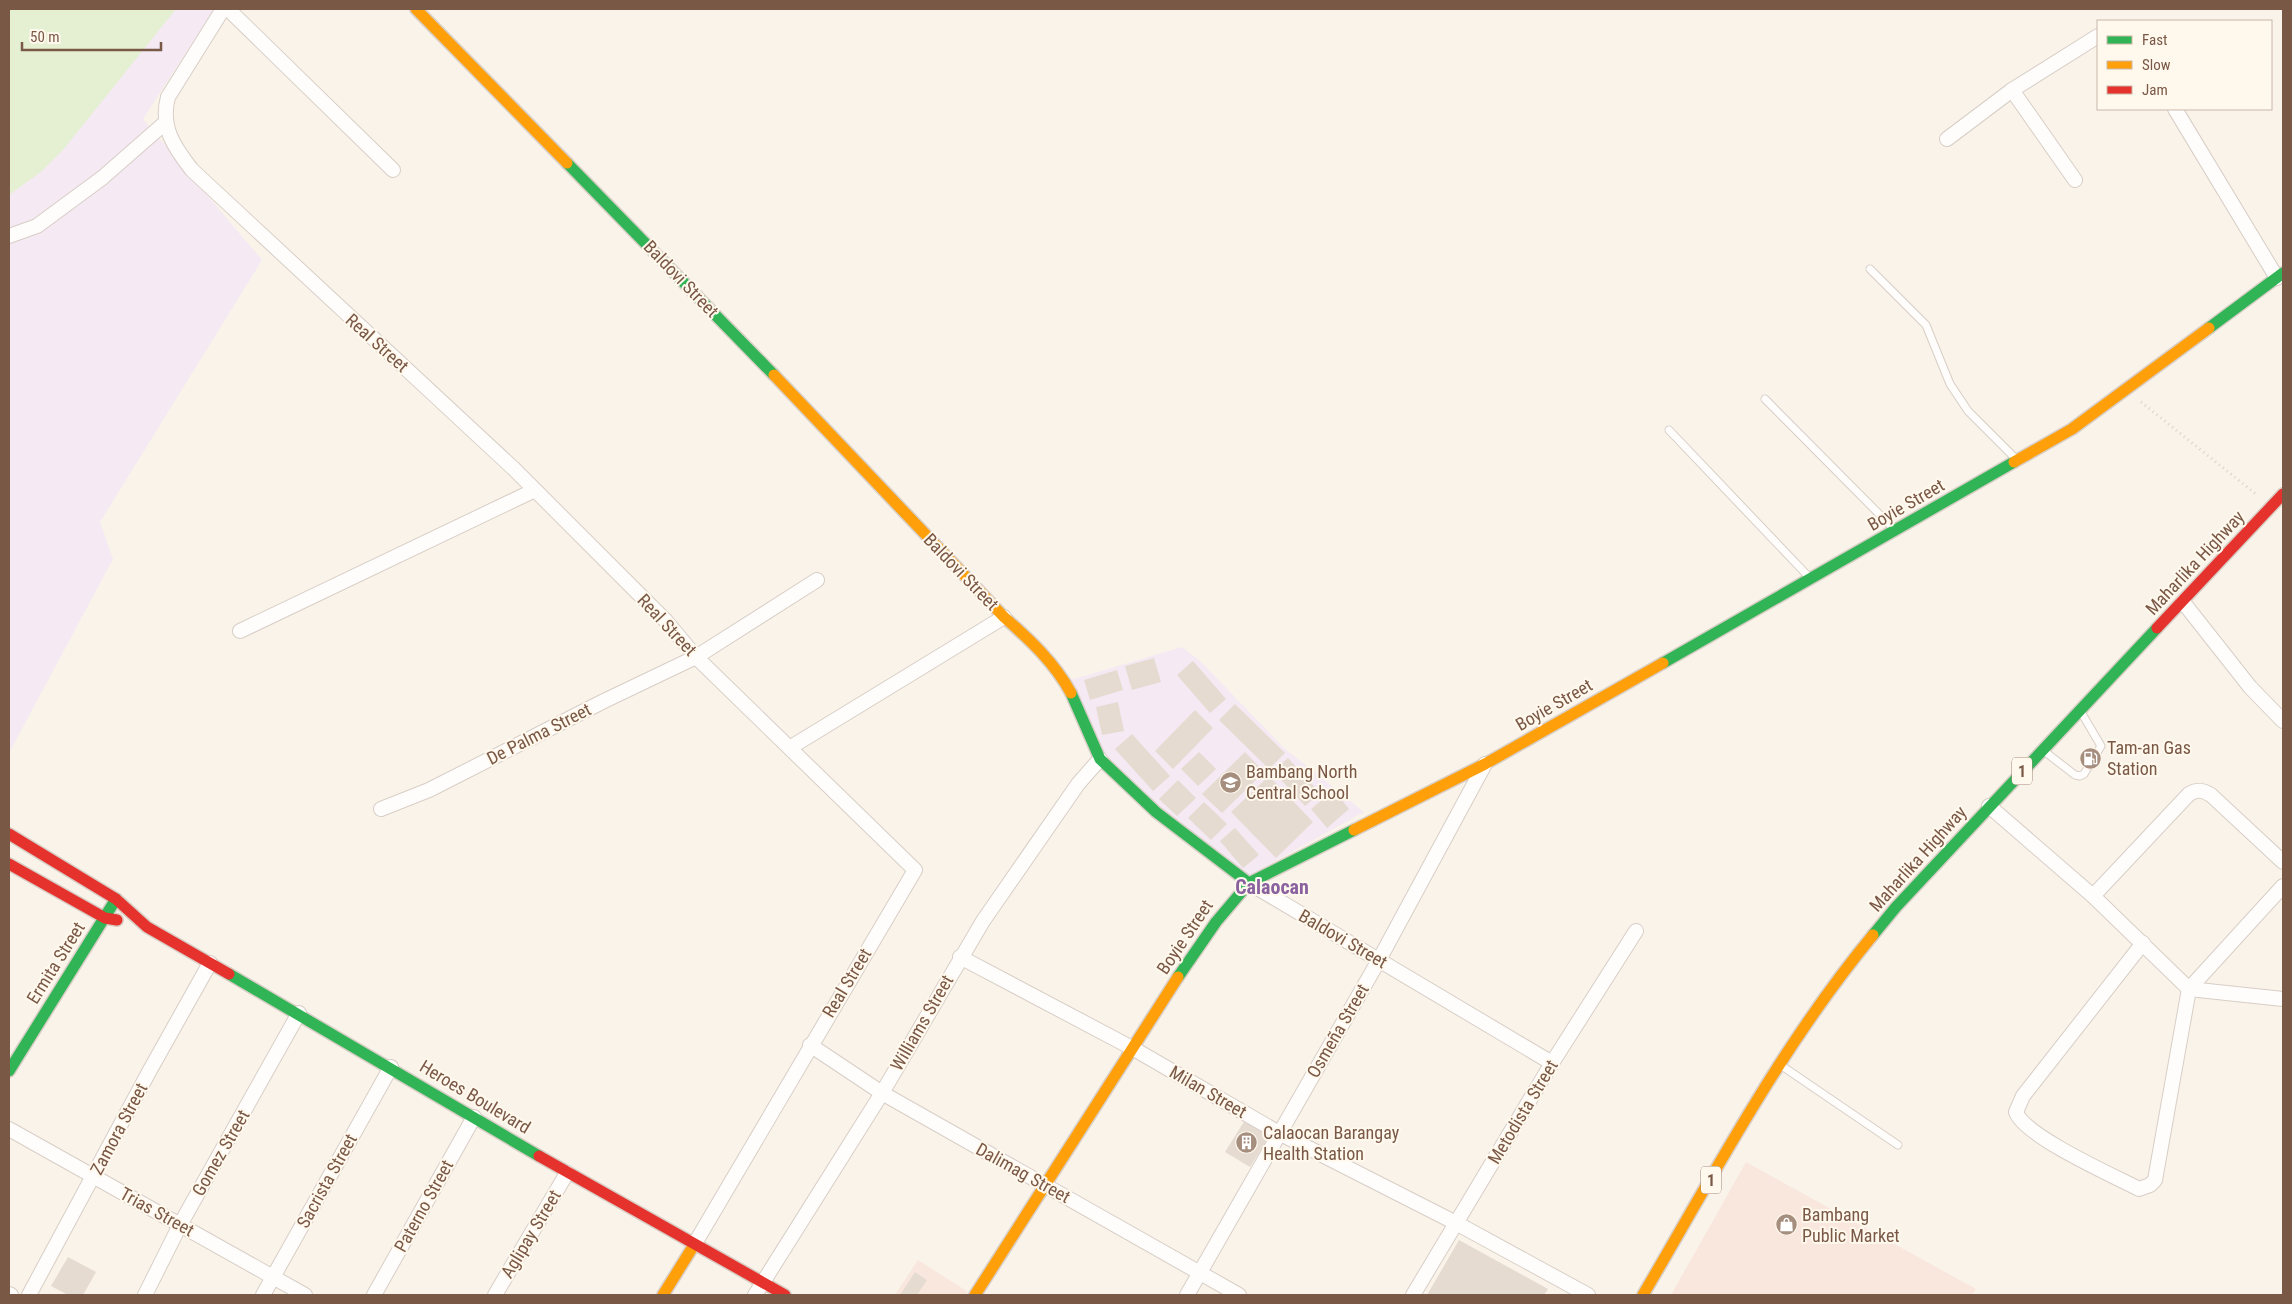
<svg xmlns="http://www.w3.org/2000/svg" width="2292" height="1304" font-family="'Roboto Condensed',sans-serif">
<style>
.commercial{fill:#f9e7dd}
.education{fill:#f5e9f3}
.green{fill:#e5f0d3}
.building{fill:#e6dbd1}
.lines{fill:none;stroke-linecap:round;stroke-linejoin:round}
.lane-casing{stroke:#d8cec6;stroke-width:9}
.street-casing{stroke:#d8cec6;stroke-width:16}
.fast-casing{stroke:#d8cec6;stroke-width:14}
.slow-casing{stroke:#d8cec6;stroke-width:14}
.jam-casing{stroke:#d8cec6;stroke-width:14}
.path{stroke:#dbd2cc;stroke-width:3;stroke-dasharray:1 4;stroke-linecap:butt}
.lane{stroke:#fefdfc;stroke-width:7}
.street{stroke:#fefdfc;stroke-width:14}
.fast{stroke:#30b455;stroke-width:11}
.slow{stroke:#ff9f0a;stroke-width:11}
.jam{stroke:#e5322d;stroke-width:11}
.labels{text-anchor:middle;stroke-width:4;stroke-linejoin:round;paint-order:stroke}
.shield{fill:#fff8ed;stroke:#a28878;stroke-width:1}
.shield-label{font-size:16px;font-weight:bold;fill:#7a5846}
.street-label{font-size:18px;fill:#7a5846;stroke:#fff8ed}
.poi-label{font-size:18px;fill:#7a5846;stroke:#fff8ed;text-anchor:start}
.quarter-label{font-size:20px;font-weight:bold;fill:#89619f;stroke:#fff8ed}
</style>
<rect width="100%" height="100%" fill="#f9f3ea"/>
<g class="commercial">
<path d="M 1746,1162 L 1976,1289 L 1972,1295 L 1671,1295 Z"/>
<path d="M 918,1260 L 968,1292 L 966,1295 L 895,1295 Z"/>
</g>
<g class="education">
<path d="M 9,9 L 214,9 L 143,119 L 262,260 L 100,522 L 113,559 L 9,753 Z"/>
<path d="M 1182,647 L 1200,661 L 1283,747 L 1364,812 L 1248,876 L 1161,810 L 1105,755 L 1071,680 Z"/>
</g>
<path class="green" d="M 9,9 L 176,9 L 63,150 L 42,171 L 9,195 Z"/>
<g class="building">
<path d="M 1154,658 L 1161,682 L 1132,690 L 1125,666 Z"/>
<path d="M 1193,661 L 1226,699 L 1210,713 L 1177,675 Z"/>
<path d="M 1117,670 L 1123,690 L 1090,700 L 1084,680 Z"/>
<path d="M 1118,702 L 1124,731 L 1102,735 L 1096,707 Z"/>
<path d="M 1235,704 L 1285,753 L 1269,769 L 1219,720 Z"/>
<path d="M 1195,710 L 1213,728 L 1173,769 L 1155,751 Z"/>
<path d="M 1132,734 L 1170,776 L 1153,791 L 1115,749 Z"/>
<path d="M 1199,752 L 1216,769 L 1198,786 L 1181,769 Z"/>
<path d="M 1245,752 L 1264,772 L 1222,813 L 1202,794 Z"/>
<path d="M 1288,758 L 1320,793 L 1305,806 L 1273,771 Z"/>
<path d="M 1269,776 L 1313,822 L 1276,858 L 1231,812 Z"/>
<path d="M 1178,780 L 1196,798 L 1177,816 L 1159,799 Z"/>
<path d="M 1334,790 L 1349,809 L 1327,828 L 1311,809 Z"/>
<path d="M 1204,802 L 1227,824 L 1211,840 L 1188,818 Z"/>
<path d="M 1235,828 L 1259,855 L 1243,868 L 1220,841 Z"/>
<path d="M 1245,1120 L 1270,1135 L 1250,1167 L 1225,1152 Z"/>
<path d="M 1459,1240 L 1548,1289 L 1544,1295 L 1427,1295 Z"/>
<path d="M 68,1257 L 96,1272 L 83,1295 L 68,1295 L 51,1286 Z"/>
<path d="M 915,1272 L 927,1280 L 917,1295 L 900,1295 Z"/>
</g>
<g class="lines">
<defs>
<g id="lane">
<path d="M 1870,269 L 1926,325 L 1950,384 L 1968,411 L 2016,459"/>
<path d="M 1765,399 L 1893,528"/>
<path d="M 1669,430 L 1808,576"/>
<path d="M 2044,751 L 2075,775 L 2080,776 L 2084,774 L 2101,746 L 2081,712"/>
<path d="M 1782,1066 L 1898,1145"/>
</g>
<g id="street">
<path d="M 223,9 L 168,97 C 160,127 174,147 192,170 L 513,468 L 666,621 L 696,657 L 915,870 L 694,1245"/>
<path d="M 228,9 L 393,170"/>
<path d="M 2012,90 L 2075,180"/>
<path d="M 2175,109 L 2277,278"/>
<path d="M 1947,139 L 2012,90 L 2098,36"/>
<path d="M 9,236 L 37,226 L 102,178 L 166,122"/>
<path d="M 2183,602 L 2250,687 L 2283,721"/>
<path d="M 240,631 L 535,490"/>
<path d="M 791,747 L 1004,617"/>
<path d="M 1989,806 L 2093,896 L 2189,989 L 2283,999"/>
<path d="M 381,809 L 429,790 L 604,701 L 696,657 L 817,580"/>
<path d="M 1249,883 L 1552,1063"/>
<path d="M 2093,896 L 2189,794 C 2197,789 2203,790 2211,795 L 2283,862"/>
<path d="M 2143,943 L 2023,1096 L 2016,1112 C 2024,1136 2114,1176 2139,1189 L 2150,1185 L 2155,1180 L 2189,989 L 2283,886"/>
<path d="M 960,957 L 1134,1049 L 1279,1133 L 1456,1223 L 1588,1295"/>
<path d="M 810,1045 L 882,1093 L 1239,1295"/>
<path d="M 9,1129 L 305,1295"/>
<path d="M 9,1294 L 11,1295"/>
<path d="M 29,1295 L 150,1070 L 210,963"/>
<path d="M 145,1295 L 180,1225 L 299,1013"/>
<path d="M 263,1295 L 391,1067"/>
<path d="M 374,1295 L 474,1117"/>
<path d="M 495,1295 L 567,1173"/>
<path d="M 755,1295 L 882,1093 L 983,921 L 1078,784 L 1100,759"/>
<path d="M 1187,1295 L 1379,960 L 1485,764"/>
<path d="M 1413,1295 L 1552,1063 L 1636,931"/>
</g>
<g id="fast">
<path d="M 567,163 L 774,375"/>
<path d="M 2209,328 L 2283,273"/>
<path d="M 1663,663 L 2014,462"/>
<path d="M 1071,693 L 1100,759 L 1156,812 L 1249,883"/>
<path d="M 1873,935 L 1896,907 L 2157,628"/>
<path d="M 229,974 L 539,1156"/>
<path d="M 1178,977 L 1216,922 L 1249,883 L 1354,830"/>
<path d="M 9,1071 L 116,899"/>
</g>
<g id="slow">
<path d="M 416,9 L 567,163"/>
<path d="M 774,375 L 1004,617 C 1030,640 1054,662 1071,693"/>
<path d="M 2014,462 L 2072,429 L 2209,328"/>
<path d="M 1354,830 L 1485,764 L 1663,663"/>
<path d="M 663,1295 L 694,1245"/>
<path d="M 975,1295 L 1178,977"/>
<path d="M 1643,1295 C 1715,1172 1782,1045 1873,935"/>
</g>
<g id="jam">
<path d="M 2157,628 L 2283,494"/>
<path d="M 9,834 L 116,899 L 147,927 L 229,974"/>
<path d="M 9,864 L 105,918 L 117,920"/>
<path d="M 539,1156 L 785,1295"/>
</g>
</defs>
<use href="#lane" class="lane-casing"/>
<use href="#street" class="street-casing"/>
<use href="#fast" class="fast-casing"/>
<use href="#slow" class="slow-casing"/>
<use href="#jam" class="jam-casing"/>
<path class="path" d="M 2141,402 L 2257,495"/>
<use href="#lane" class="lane"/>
<use href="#street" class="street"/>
<use href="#fast" class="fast"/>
<use href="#slow" class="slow"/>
<use href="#jam" class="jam"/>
</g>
<defs>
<symbol id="fuel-disc" viewBox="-11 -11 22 22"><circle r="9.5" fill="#a68e7f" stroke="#fff8ed"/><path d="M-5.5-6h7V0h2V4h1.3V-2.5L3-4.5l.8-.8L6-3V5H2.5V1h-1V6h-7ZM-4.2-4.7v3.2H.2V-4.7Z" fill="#fff"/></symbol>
<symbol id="school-disc" viewBox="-11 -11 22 22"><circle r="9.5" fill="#a68e7f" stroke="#fff8ed"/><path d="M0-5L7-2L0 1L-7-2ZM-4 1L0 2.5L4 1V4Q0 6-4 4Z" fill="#fff"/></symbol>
<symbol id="building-disc" viewBox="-11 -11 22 22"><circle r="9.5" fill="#a68e7f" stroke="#fff8ed"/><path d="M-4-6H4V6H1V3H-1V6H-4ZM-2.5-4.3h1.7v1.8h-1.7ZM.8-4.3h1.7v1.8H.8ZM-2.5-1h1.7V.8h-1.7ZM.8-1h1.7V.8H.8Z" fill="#fff"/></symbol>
<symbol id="shop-disc" viewBox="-11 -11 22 22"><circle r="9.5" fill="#a68e7f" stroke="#fff8ed"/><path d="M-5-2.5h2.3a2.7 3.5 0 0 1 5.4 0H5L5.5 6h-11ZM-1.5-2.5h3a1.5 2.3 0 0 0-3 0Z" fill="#fff"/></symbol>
</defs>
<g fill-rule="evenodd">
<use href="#fuel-disc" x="2078" y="746" width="25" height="25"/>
<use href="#school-disc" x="1218" y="770" width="25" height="25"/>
<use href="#building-disc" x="1234" y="1130" width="25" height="25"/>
<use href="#shop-disc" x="1774" y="1212" width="25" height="25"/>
</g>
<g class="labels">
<g class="shield">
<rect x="2012" y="757.5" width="20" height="27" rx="4"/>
<rect x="1701" y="1166.5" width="20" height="27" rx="4"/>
</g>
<g class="shield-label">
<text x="2022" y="777">1</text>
<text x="1711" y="1186">1</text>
</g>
<g class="street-label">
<text transform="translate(681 279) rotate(46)" y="6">Baldovi Street</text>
<text transform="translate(377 343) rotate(42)" y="6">Real Street</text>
<text transform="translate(1906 505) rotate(-30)" y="6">Boyie Street</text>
<text transform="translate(2195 563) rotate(-47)" y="6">Maharlika Highway</text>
<text transform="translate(961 572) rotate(46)" y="6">Baldovi Street</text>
<text transform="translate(667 625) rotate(47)" y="6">Real Street</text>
<text transform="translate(1554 705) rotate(-30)" y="6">Boyie Street</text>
<text transform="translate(539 734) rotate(-27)" y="6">De Palma Street</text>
<text transform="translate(1918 859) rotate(-48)" y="6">Maharlika Highway</text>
<text transform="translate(1185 937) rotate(-56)" y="6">Boyie Street</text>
<text transform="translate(1343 939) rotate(30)" y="6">Baldovi Street</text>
<text transform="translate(56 963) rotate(-58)" y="6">Ermita Street</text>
<text transform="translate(847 983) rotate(-59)" y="6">Real Street</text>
<text transform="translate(922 1023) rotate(-60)" y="6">Williams Street</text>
<text transform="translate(1338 1031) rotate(-60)" y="6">Osmeña Street</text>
<text transform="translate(1208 1092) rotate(30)" y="6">Milan Street</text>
<text transform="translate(475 1097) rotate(31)" y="6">Heroes Boulevard</text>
<text transform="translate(1523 1112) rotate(-59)" y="6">Metodista Street</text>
<text transform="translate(119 1129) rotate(-62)" y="6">Zamora Street</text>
<text transform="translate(221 1153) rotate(-60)" y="6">Gomez Street</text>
<text transform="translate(1023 1173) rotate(29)" y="6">Dalimag Street</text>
<text transform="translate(327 1181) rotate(-61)" y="6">Sacrista Street</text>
<text transform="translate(424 1206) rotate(-61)" y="6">Paterno Street</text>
<text transform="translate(157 1212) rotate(29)" y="6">Trias Street</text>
<text transform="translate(531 1234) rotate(-59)" y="6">Aglipay Street</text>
</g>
<g class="poi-label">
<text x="2107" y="754">Tam-an Gas<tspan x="2107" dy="21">Station</tspan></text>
<text x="1246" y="778">Bambang North<tspan x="1246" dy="21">Central School</tspan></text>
<text x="1263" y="1139">Calaocan Barangay<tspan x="1263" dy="21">Health Station</tspan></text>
<text x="1802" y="1221">Bambang<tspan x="1802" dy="21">Public Market</tspan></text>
</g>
<g class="quarter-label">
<text x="1272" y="894">Calaocan</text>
</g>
</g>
<rect width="2292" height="1304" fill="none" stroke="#7a5846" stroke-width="20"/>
<rect x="2097" y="20" width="175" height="90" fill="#fff8ed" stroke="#cab8aa"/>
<rect x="2107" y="36" width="25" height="8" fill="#30b455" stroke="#cab8aa"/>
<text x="2142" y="45" font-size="15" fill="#7a5846">Fast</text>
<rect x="2107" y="61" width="25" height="8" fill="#ff9f0a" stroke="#cab8aa"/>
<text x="2142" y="70" font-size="15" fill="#7a5846">Slow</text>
<rect x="2107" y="86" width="25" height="8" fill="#e5322d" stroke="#cab8aa"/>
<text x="2142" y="95" font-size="15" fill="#7a5846">Jam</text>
<path d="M22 42v8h139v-8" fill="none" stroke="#7a5846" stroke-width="2.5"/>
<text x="30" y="42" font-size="15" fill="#7a5846" stroke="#fff8ed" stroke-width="4" paint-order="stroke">50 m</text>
</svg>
